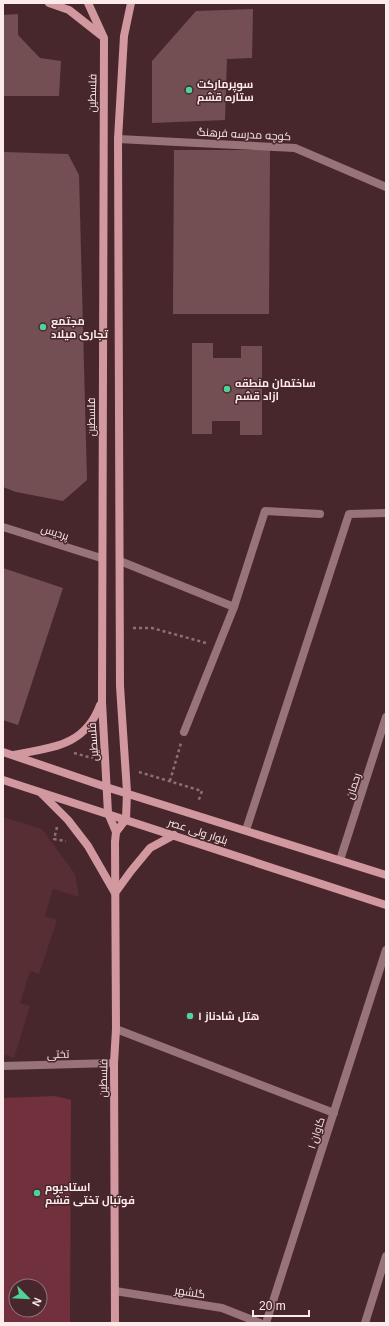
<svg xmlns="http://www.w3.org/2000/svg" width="389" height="1326" font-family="Arial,Cairo,sans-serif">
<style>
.built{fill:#562e34}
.green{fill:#70303c;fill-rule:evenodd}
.building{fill:#734f54}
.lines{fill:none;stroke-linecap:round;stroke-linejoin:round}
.path{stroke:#8c7074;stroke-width:2.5;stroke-dasharray:3 3;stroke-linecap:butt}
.street{stroke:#987478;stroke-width:8}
.secondary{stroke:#d2989f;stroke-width:8}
.poi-dot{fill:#50d398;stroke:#48272c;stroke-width:1.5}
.labels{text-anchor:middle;stroke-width:3;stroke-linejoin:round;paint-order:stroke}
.poi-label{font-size:11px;font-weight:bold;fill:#fdebec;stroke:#48272c;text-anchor:start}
.street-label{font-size:11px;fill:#fdebec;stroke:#48272c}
</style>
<rect width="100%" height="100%" fill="#48272c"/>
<path class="built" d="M 3,817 L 42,829 L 75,874 L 79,897 L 53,889 L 45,916 L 57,920 L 39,974 L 30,971 L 20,1003 L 30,1006 L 14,1058 L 3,1054 Z"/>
<path class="green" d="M 55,1096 L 71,1100 L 70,1323 L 3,1323 L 3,1098 ZM 16,1286 L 40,1286 L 40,1310 L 16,1310 Z"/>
<g class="building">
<path d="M 253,9 L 252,58 L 227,59 L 225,120 L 152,123 L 152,61 L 196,11 Z"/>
<path d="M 18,14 L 18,35 L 40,58 L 61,61 L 59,96 L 3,96 L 3,15 Z"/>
<path d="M 174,150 L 270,150 L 269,314 L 173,314 Z"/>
<path d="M 3,152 L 68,154 L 79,175 L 87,480 L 63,501 L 16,492 L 3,487 Z"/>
<path d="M 192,343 L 213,343 L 213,358 L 241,358 L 241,346 L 262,346 L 262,435 L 240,435 L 240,421 L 212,421 L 212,434 L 192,434 Z"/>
<path d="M 3,568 L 63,588 L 18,725 L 3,720 Z"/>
</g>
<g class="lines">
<g class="path">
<path d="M 133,628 L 152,628 L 206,643"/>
<path d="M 74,753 L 92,758"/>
<path d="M 139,772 L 202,791 L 198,802"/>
<path d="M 170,781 L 181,743"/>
<path d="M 57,827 L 54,839 L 66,841"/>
</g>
<g class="street">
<path d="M 118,139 L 295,148 L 386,187"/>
<path d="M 3,527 L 101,558"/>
<path d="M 120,561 L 234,607"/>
<path d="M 184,732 L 234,607 L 265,511 L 320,514"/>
<path d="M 246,830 L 349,514 L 386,513"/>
<path d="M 340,860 L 386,717"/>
<path d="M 116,1029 L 334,1113"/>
<path d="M 3,1066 L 114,1063"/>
<path d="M 115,1291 L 222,1308 L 260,1323"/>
<path d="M 266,1323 L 386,950"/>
<path d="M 365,1323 L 386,1256"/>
</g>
<g class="secondary">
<path d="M 49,3 L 69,10 L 102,36"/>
<path d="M 88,3 L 104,38 L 102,702 L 108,813 L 116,832"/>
<path d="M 3,752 L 106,787 L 386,875"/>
<path d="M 14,755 C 53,747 85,746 100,705"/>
<path d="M 3,780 L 386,905"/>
<path d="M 41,793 L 68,820 L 88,846 L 115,893 L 131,871 L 150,848 L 174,835"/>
<path d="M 115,1323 L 114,1063 L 116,1029 L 115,842 L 116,832 L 126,819 L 127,792 L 120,686 L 118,139 L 124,36 L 131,3"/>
</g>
</g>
<g class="poi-dot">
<circle cx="189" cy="90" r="4"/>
<circle cx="43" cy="327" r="4"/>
<circle cx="227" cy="389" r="4"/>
<circle cx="190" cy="1016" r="4"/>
<circle cx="37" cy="1193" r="4"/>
</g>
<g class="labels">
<g class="poi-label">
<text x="197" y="88">سوپرمارکت<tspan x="197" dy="13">ستاره قشم</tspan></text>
<text x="51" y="325">مجتمع<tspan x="51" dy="13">تجاری میلاد</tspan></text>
<text x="235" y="387">ساختمان منطقه<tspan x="235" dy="13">ازاد قشم</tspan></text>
<text x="198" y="1020">هتل شادناز ۱</text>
<text x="45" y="1191">استادیوم<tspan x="45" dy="13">فوتبال تختی قشم</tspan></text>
</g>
<g class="street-label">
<text transform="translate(92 93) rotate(-89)" y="4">فلسطین</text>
<text transform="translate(244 134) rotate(3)" y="4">کوچه مدرسه فرهنگ</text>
<text transform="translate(91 417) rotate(-90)" y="4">فلسطین</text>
<text transform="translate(55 532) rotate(18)" y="4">پردیس</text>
<text transform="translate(93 742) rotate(-94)" y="4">فلسطین</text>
<text transform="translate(353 786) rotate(-72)" y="4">رحمان</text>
<text transform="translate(198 831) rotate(18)" y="4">بلوار ولی عصر</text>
<text transform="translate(58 1054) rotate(-2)" y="4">تختی</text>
<text transform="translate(103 1078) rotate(-89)" y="4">فلسطین</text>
<text transform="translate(316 1133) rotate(-72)" y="4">کاوان ۱</text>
<text transform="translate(190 1292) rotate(9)" y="4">گلشهر</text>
</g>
</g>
<rect width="389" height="1326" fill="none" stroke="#fdebec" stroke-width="8"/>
<g transform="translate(28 1298) rotate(114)"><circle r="19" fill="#48272c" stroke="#907579"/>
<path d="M0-3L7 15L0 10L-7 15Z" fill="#50d398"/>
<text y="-6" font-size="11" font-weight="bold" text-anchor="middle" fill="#fdebec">N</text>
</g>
<path d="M253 1310v6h56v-6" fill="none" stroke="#fdebec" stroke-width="2"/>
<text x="259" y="1310" font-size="12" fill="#fdebec" stroke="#48272c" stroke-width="3" paint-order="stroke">20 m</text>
</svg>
